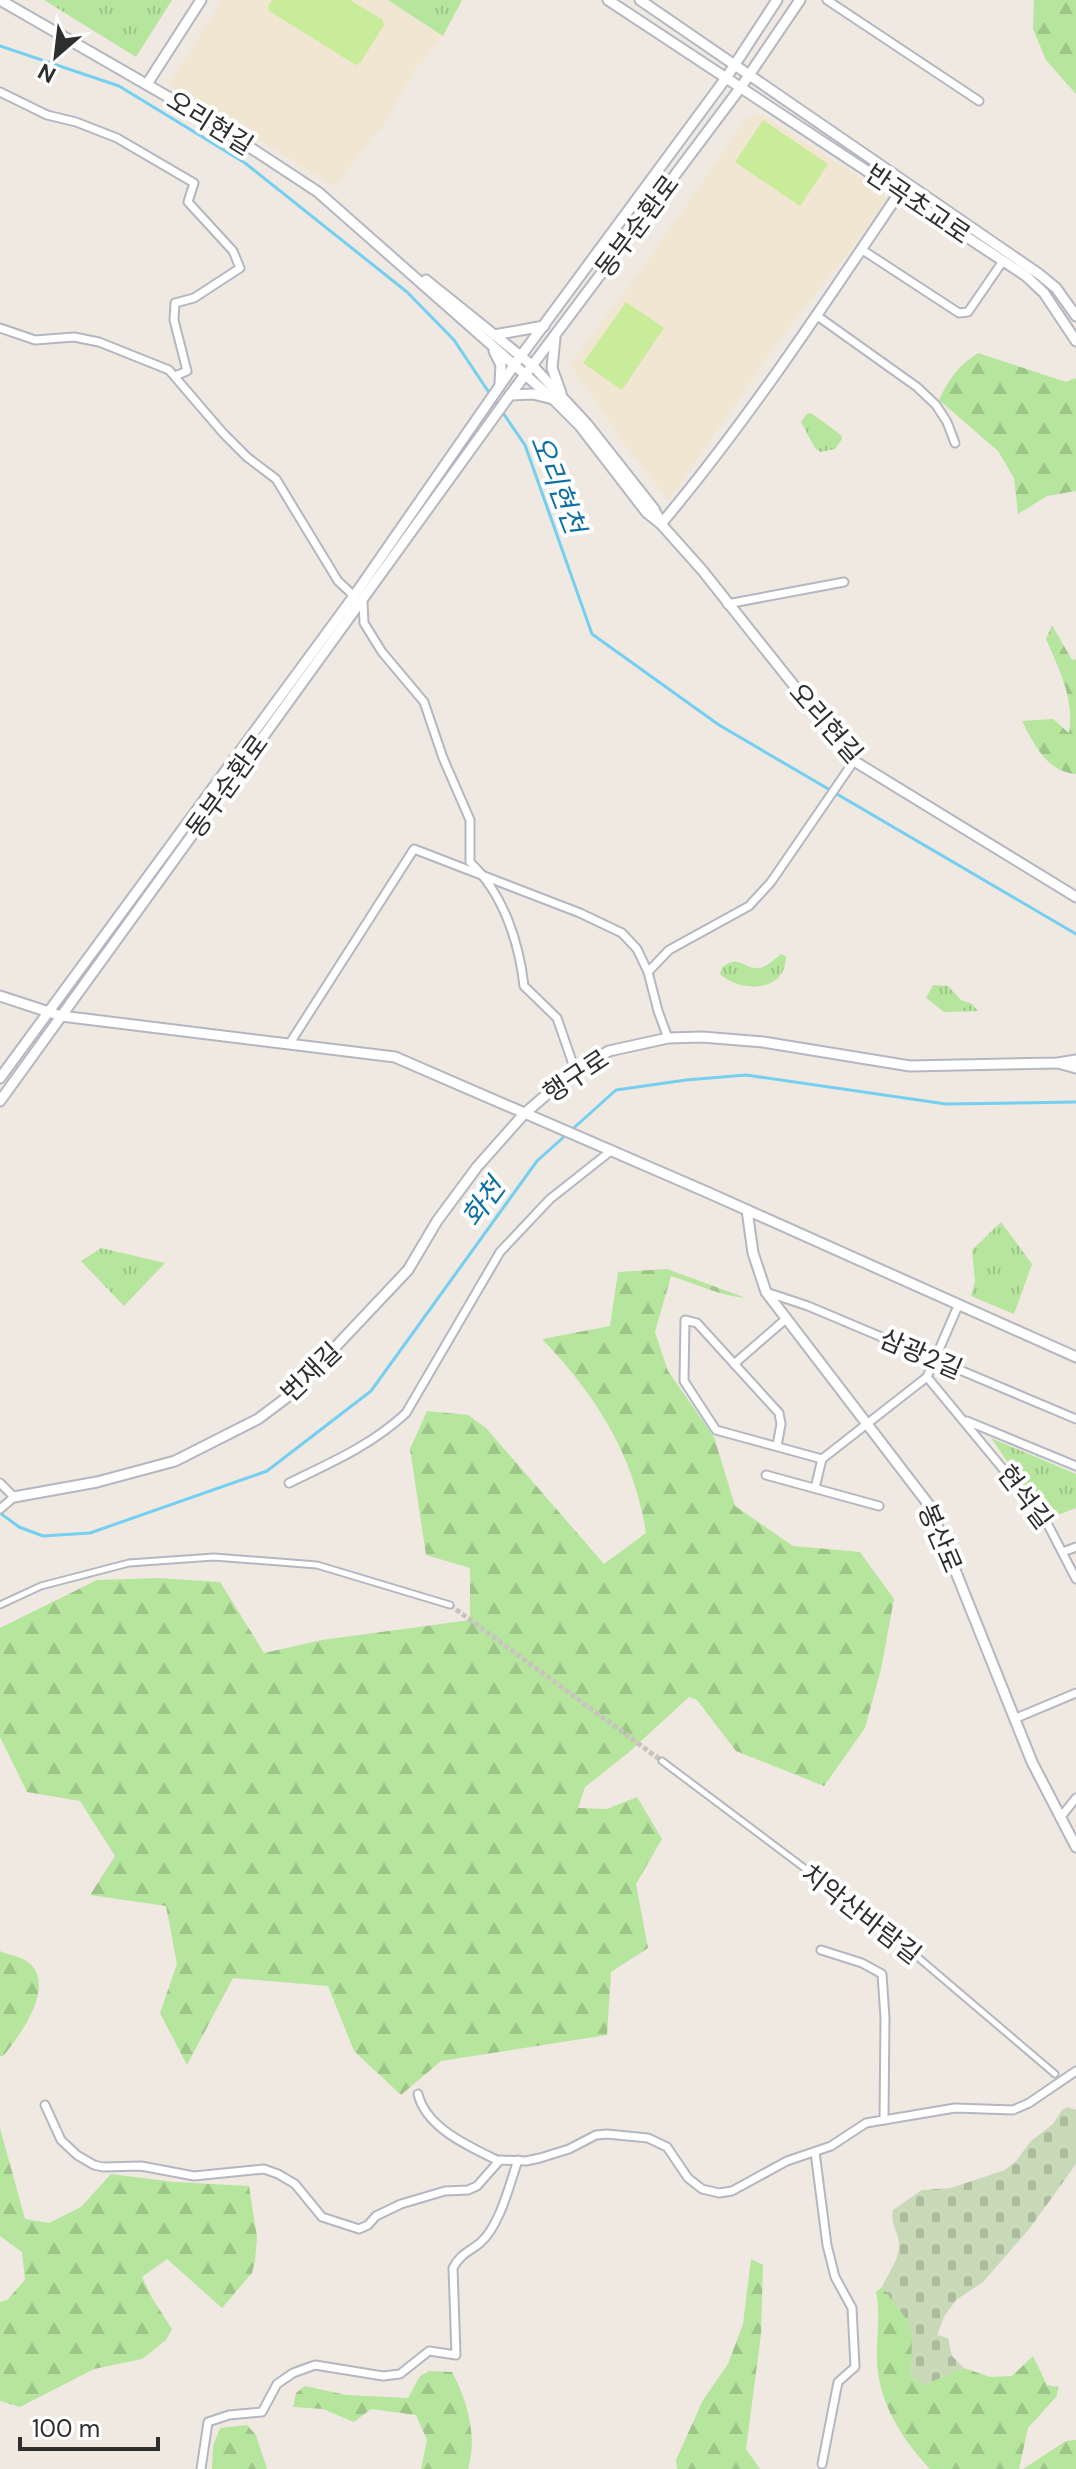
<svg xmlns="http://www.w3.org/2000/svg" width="1076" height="2469" font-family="'DM Sans','Noto Sans KR',sans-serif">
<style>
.education{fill:#f0e6d1}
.grass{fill:url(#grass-tufts)}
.forest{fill:url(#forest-firs)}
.cemetery{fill:url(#cemetery-stones)}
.pitch{fill:#c9ec9a}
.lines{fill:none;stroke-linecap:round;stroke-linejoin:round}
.stream{stroke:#75cff0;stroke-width:3}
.pedestrian-tunnel{stroke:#c8c4bd;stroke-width:5;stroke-dasharray:5 2.5;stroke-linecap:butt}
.pedestrian-casing{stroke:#b4b7c1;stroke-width:9}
.minor-casing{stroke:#b4b7c1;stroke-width:11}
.tertiary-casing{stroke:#b4b7c1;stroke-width:13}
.pedestrian{stroke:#fff;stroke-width:5}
.minor{stroke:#fff;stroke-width:7}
.tertiary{stroke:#fff;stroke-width:9}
.labels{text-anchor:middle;stroke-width:8;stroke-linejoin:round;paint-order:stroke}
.street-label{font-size:26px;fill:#2e2e2e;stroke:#fff}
.water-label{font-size:28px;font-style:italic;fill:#0d6fa3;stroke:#fff}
</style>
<defs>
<pattern id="grass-tufts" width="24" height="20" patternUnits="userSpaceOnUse" patternTransform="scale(2)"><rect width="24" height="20" fill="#b6e59e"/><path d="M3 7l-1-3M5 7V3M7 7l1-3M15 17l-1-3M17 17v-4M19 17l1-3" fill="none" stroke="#9dc588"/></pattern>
<pattern id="forest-firs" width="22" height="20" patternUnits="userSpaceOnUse" patternTransform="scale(2)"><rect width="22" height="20" fill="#b6e59e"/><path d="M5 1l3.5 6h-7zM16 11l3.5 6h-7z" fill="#9dc588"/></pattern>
<pattern id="cemetery-stones" width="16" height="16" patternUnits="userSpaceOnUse" patternTransform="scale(2)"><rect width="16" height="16" fill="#c8d9b8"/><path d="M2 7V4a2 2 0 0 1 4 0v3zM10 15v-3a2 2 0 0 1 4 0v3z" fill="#acbb9e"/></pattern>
</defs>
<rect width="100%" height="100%" fill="#efe9e1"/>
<g class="education">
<path d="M 222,0 L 388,0 L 443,36 L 414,71 L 382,129 L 373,136 L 335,186 L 169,85 Z"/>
<path d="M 762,115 L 883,192 L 886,200 L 851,250 L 776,344 L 669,501 L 624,443 L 570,364 L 652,255 L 747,117 Z"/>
</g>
<g class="grass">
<path d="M 44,0 L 172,0 L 136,57 Z"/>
<path d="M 388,0 L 462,0 L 443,36 Z"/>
<path d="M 811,413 L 841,435 L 842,439 L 835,449 L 820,452 L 815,448 L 801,422 L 807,414 Z"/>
<path d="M 781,954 L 786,956 C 786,993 741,993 720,974 L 722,967 C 740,954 742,969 759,968 C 768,967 774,959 781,954 Z"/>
<path d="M 933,985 L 948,986 L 961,1000 L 972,1004 L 978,1011 L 944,1012 L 926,998 Z"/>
<path d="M 1001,1222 L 1032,1264 L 1014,1314 L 971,1296 L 975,1282 L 972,1250 Z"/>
<path d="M 101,1248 L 165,1263 L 124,1306 L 81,1261 Z"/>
<path d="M 991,1438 L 1076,1474 L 1076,1508 L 1047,1519 Z"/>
</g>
<g class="forest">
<path d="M 1034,0 L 1076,0 L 1076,94 L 1046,60 L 1033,29 Z"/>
<path d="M 978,353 L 1066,382 L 1076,378 L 1076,491 L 1047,496 L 1018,514 L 1014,478 L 998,451 L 939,400 C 948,380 959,365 978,353 Z"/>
<path d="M 1052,625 L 1072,660 L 1076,659 L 1076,774 C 1047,772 1034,744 1022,721 L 1053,719 L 1069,733 C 1075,700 1059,669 1046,639 Z"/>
<path d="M 667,1269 L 746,1298 C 720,1296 697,1284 671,1276 L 655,1332 L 668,1371 L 714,1437 L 735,1506 L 793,1546 L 860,1552 L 894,1599 L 881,1669 L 865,1728 L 824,1786 L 736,1751 L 697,1700 L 689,1697 L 628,1753 L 585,1787 L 578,1808 L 607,1809 L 637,1797 L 662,1839 L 636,1884 L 648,1948 L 611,1972 L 607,2035 L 441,2061 L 401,2095 L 354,2051 L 328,1986 L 233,1978 L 187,2065 L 160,2013 L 177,1964 L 166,1906 L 90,1895 L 115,1856 L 80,1801 L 27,1792 L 0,1737 L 0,1628 L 97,1580 L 159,1578 L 220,1582 L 264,1653 L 322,1640 L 470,1620 L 470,1568 L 426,1555 L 410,1449 L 427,1411 L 468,1415 L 486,1428 L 604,1564 L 646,1533 C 634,1455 596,1395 542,1339 L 610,1326 L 618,1272 Z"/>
<path d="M 0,1951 C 8,1955 18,1956 25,1960 C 60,1981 20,2036 3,2056 L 0,2056 Z"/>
<path d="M 0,2128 L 25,2219 L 49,2223 L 81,2207 L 111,2174 L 174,2182 L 249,2186 L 257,2237 L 255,2261 L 252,2273 L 222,2308 L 167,2259 L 142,2277 L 152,2298 L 172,2329 L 166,2340 L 142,2359 L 94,2369 L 20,2407 L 0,2401 L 0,2302 L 7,2300 L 25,2280 L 22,2252 L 0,2236 Z"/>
<path d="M 751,2259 L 763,2265 L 761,2334 L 746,2449 L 760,2469 L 677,2469 L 676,2460 L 703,2400 L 728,2364 L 743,2324 Z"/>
<path d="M 882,2287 L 908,2320 L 913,2335 L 911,2377 L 924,2385 L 964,2368 L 990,2377 L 1012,2376 L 1033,2356 L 1047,2385 L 1059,2387 L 1056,2397 L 1028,2428 L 1019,2469 L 930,2469 C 902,2439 878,2402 877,2360 C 876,2336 881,2316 876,2292 Z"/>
<path d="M 429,2371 L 452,2372 C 467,2399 478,2438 468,2469 L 421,2469 L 427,2440 L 416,2415 L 371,2409 L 354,2422 L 323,2409 L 293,2407 L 296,2393 L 305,2386 L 346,2395 L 408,2398 L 420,2376 Z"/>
<path d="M 247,2425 L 256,2435 L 267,2469 L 212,2469 L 213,2446 L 220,2428 Z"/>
<path d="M 1076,2440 L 1076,2469 L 1023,2469 L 1066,2441 Z"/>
</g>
<path class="cemetery" d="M 1068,2107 L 1076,2110 L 1076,2164 L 1030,2228 L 983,2282 L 956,2300 L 944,2317 L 937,2335 L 948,2338 L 952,2356 L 964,2368 L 924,2385 L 911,2377 L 912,2335 L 907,2320 L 882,2287 C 888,2273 900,2259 899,2243 C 898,2231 890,2224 893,2210 L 922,2190 L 951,2188 L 1005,2170 L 1016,2161 L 1031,2141 L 1053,2124 L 1062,2110 Z"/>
<g class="pitch">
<path d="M 272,0 L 350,0 L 383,20 L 384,25 L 360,63 L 356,65 L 269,11 L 268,6 Z"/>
<path d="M 763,120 L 828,164 L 800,206 L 735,162 Z"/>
<path d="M 626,302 L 664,328 L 622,390 L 583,363 Z"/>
</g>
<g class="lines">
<g class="stream">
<path d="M 0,46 L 119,86 L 245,163 L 407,292 L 454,340 L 490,394"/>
<path d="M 494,400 L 525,445 L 592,634 L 719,725 L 1076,934"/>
<path d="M 0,1513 L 19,1527 L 43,1536 L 90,1533 L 267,1471 L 371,1391 L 537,1161 L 616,1090 L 686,1080 L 746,1075 L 946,1104 L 1076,1102"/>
</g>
<path class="pedestrian-tunnel" d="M 450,1605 L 662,1761"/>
<defs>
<g id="pedestrian">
<path d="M 0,1605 L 41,1586 L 129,1563 L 214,1557 L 317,1565 L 450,1605"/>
<path d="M 662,1761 L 880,1925 L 1055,2074"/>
</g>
<g id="minor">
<path d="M 827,0 L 979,101"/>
<path d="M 0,92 L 47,115 L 76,122 L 117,138 L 194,183 L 188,202 L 233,251 L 240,268 L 194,298 L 175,303 L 174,320 L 187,371 L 175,376"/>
<path d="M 861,249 L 959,313 L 968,312 L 1003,261"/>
<path d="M 816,315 L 917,387 L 936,405 L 947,422 L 955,443"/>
<path d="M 0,328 L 35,340 L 74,337 L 99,342 L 169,370 L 223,433 L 247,457 L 276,479 L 338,581 L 354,596"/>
<path d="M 363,602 L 364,623 L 382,652 L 424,702 L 443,758 L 470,820 L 470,862 C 503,893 519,942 524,986 L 557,1018 L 575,1070"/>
<path d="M 727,604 L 844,582"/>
<path d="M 668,1038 L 658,1011 L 648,972 L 669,950 L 749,906 L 771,882 L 854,761"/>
<path d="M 290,1043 L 414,849 L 580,913 L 622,933 L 637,949 L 648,972"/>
<path d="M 766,1292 L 808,1306 L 1076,1419"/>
<path d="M 734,1364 L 787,1318"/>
<path d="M 927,1377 L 1046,1521 L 1076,1579"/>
<path d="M 967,1421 L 1076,1466"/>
<path d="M 777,1446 L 781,1424 L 779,1413 L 697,1323 L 685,1320 L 684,1381 L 716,1430 L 822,1459"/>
<path d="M 766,1475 L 879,1506"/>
<path d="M 0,1483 L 14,1497 L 0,1509"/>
<path d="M 289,1483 C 330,1463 372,1445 406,1413 L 500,1252 L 550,1199 L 612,1150"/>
<path d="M 815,1488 L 822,1459 L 927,1377 L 958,1306"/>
<path d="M 1063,1552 L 1076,1547"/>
<path d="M 1014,1719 L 1076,1693"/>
<path d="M 1060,1818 L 1076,1798"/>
<path d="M 821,1950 L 862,1963 L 882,1974 L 885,2018 L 884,2120"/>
<path d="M 418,2094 C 426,2128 470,2147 499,2161"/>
<path d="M 45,2105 L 61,2140 L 77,2155 L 94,2165 L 103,2167 L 141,2166 L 194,2176 L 264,2169 L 278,2174 L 295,2184 L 322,2217 L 359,2229 L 368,2225 L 376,2216 L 401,2204 L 445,2191 L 468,2190 L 477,2186 L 500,2160 L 526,2161 L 540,2158 L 569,2149 L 596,2135 L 607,2134 L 648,2138 L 667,2147 L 688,2178 L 702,2189 L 719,2193 L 732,2191 L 787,2161 L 831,2146 L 866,2123 L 955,2108 L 1013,2110 L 1029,2103 L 1076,2071"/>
<path d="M 815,2152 L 827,2245 L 835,2277 L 852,2308 L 855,2367 L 838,2382 L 822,2464"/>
<path d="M 201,2469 L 208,2422 L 229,2415 L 262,2412 L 277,2384 L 293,2373 L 315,2365 L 383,2376 L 400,2374 L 429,2351 L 456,2355 L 453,2268 C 460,2254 469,2252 480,2243 C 500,2226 510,2183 518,2160"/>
</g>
<g id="tertiary">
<path d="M 0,0 L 210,121 L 318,192 L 555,401 L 580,426 L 647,513 L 661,524 L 702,570 L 854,761 L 1076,897"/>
<path d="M 608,0 L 1026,276 L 1044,293 L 1076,341"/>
<path d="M 640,0 L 1039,274 L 1056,288 L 1076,316"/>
<path d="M 147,84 L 201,0"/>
<path d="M 426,280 L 533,366 L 587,424 L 654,509 L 660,521"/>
<path d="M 494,335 L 544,326"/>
<path d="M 555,338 L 552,368 L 561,393"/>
<path d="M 494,351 L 501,365 L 500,383"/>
<path d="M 510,395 L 533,394 L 549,398"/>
<path d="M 661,524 C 750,418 825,303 902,189"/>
<path d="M 0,996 L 61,1016 L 395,1057 L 709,1193 L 1076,1357"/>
<path d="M 1058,1063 L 1076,1068"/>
<path d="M 0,1078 L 354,596 L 515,364 L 726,78 L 777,0"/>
<path d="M 0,1101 L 510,395 L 741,87 L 800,0"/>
<path d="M 747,1210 L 753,1253 L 766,1292 L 929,1505 L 1032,1762 L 1076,1847"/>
<path d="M 14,1497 L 97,1482 L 175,1461 L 258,1419 L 290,1395 L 408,1270 L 437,1221 L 477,1167 L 524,1114 L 575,1070 L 609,1051 L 668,1038 L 702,1037 L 763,1042 L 910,1066 L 1058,1063 L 1076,1060"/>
</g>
</defs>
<use href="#pedestrian" class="pedestrian-casing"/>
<use href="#minor" class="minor-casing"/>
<use href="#tertiary" class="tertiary-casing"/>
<use href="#pedestrian" class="pedestrian"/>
<use href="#minor" class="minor"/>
<use href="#tertiary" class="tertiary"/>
</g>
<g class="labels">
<g class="street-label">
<text transform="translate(210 123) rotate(32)" y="9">오리현길</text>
<text transform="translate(918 204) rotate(34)" y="9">반곡초교로</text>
<text transform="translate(637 226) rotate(-53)" y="9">동부순환로</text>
<text transform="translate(826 723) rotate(49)" y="9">오리현길</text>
<text transform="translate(227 786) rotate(-54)" y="9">동부순환로</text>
<text transform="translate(576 1076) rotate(-34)" y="9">행구로</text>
<text transform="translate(921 1354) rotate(23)" y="9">삼광2길</text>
<text transform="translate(311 1372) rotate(-44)" y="9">번재길</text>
<text transform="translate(1025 1497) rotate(53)" y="9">현석길</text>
<text transform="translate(940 1538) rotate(67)" y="9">봉산로</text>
<text transform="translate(861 1914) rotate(38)" y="9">치악산바람길</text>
</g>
<g class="water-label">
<text transform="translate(558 484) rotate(69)" y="10">오리현천</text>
<text transform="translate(483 1202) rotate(-54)" y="10">화천</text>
</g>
</g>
<g transform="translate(56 56) rotate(208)" stroke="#ffffff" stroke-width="6" paint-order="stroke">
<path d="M0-6L14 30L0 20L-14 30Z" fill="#2e2e2e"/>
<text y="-12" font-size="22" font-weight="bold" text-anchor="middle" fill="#2e2e2e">N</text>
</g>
<path d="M20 2437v12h138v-12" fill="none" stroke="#2e2e2e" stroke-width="4"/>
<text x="32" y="2437" font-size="24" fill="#2e2e2e" stroke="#ffffff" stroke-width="6" paint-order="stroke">100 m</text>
</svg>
